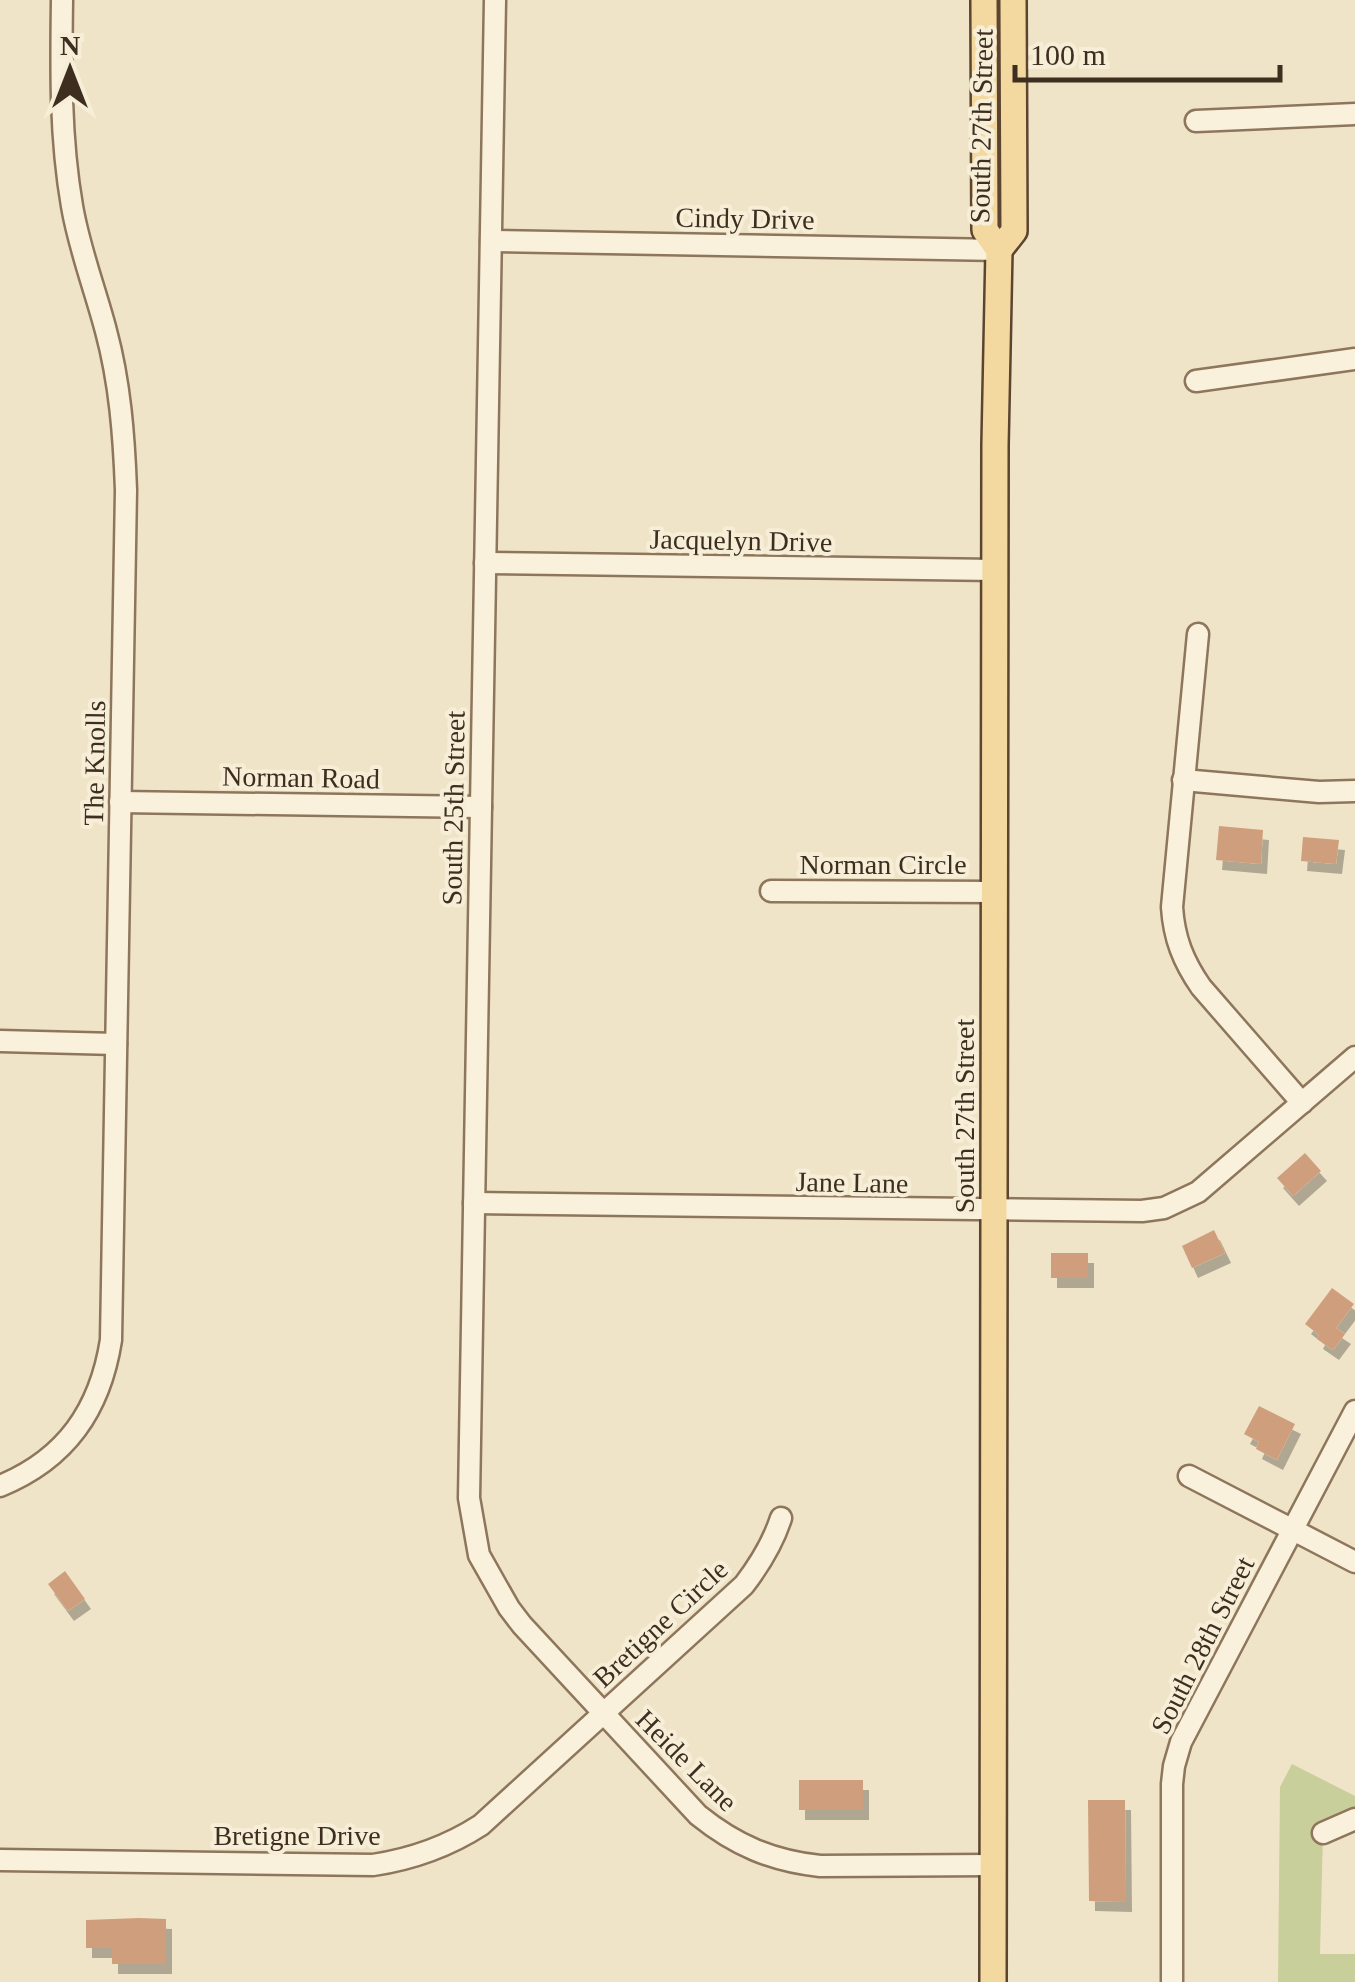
<svg xmlns="http://www.w3.org/2000/svg" width="1355" height="1982" font-family="'Times New Roman',serif">
<style>
.green{fill:#c9cf9b}
.building{fill:#cf9f7d;filter:url(#shadow)}
.lines{fill:none;stroke-linecap:round;stroke-linejoin:round}
.minor-casing{stroke:#8d765c;stroke-width:25}
.major-casing{stroke:#5b4430;stroke-width:30}
.minor{stroke:#faf1dc;stroke-width:20}
.major{stroke:#f3d9a0;stroke-width:25}
.labels{text-anchor:middle;stroke-width:8;stroke-linejoin:round;paint-order:stroke}
.street-label{font-size:28px;fill:#3d2e20;stroke:#f7eed8}
</style>
<defs>
<filter id="shadow"><feDropShadow dx="6" dy="10" stdDeviation="0" flood-color="#0004"/></filter>
</defs>
<rect width="100%" height="100%" fill="#f0e4c8"/>
<path class="green" d="M 1292,1764 L 1355,1796 L 1355,1819 L 1323,1833 L 1320,1954 L 1355,1954 L 1355,1982 L 1278,1982 L 1280,1787 Z"/>
<g class="building">
<path d="M 1219,826 L 1263,830 L 1261,864 L 1216,860 Z"/>
<path d="M 1303,837 L 1339,840 L 1336,864 L 1301,861 Z"/>
<path d="M 1305,1153 L 1321,1171 L 1293,1196 L 1277,1178 Z"/>
<path d="M 1214,1230 L 1225,1253 L 1192,1268 L 1182,1246 Z"/>
<rect x="1051" y="1253" width="37" height="25"/>
<path d="M 1332,1288 L 1354,1304 L 1336,1328 L 1345,1334 L 1333,1350 L 1317,1339 L 1319,1335 L 1305,1324 Z"/>
<path d="M 1259,1406 L 1295,1424 L 1277,1460 L 1256,1449 L 1259,1442 L 1244,1434 Z"/>
<path d="M 65,1571 L 85,1599 L 68,1611 L 48,1584 Z"/>
<rect x="799" y="1780" width="64" height="30"/>
<path d="M 1088,1800 L 1125,1800 L 1126,1902 L 1089,1901 Z"/>
<path d="M 139,1918 L 166,1919 L 166,1964 L 112,1964 L 112,1948 L 86,1948 L 86,1920 Z"/>
</g>
<g class="lines">
<defs>
<g id="minor">
<path d="M 495,0 L 469,1498 L 479,1555 L 509,1608 L 522,1625 L 698,1815 C 735,1845 772,1861 820,1866 L 993,1865"/>
<path d="M 1196,121 L 1355,114"/>
<path d="M 491,241 L 999,250"/>
<path d="M 1196,381 L 1355,359"/>
<path d="M 485,563 L 995,570"/>
<path d="M 1198,634 L 1172,907 C 1174,938 1183,961 1201,987 L 1302,1103"/>
<path d="M 1183,780 L 1319,792 L 1355,791"/>
<path d="M 120,802 L 481,807"/>
<path d="M 771,891 L 995,892"/>
<path d="M 0,1041 L 116,1044"/>
<path d="M 474,1203 L 1142,1211 L 1164,1208 L 1198,1192 L 1355,1057"/>
<path d="M 1189,1476 L 1355,1562"/>
<path d="M 0,1486 C 66,1459 100,1410 111,1340 L 126,490 C 124,436 120,383 106,331 C 95,289 79,248 72,206 C 60,137 61,69 62,0"/>
<path d="M 1323,1833 L 1355,1819"/>
<path d="M 0,1860 L 373,1865 C 413,1859 447,1847 481,1825 L 744,1585 C 760,1564 773,1543 781,1518"/>
<path d="M 1172,1982 L 1172,1784 L 1174,1766 L 1181,1742 L 1355,1411"/>
</g>
<g id="major">
<path d="M 984,0 L 985,230 L 999,250 L 995,445 L 993,1982"/>
<path d="M 999,250 L 1014,231 L 1013,0"/>
</g>
</defs>
<use href="#minor" class="minor-casing"/>
<use href="#major" class="major-casing"/>
<use href="#minor" class="minor"/>
<use href="#major" class="major"/>
</g>
<g class="labels">
<g class="street-label">
<text transform="translate(981 126) rotate(-89)" y="10">South 27th Street</text>
<text transform="translate(745 218) rotate(1)" y="10">Cindy Drive</text>
<text transform="translate(741 540) rotate(1)" y="10">Jacquelyn Drive</text>
<text transform="translate(94 763) rotate(-89)" y="10">The Knolls</text>
<text transform="translate(301 777) rotate(1)" y="10">Norman Road</text>
<text transform="translate(453 808) rotate(-89)" y="10">South 25th Street</text>
<text x="883" y="874">Norman Circle</text>
<text transform="translate(964 1116) rotate(-90)" y="10">South 27th Street</text>
<text transform="translate(852 1182) rotate(1)" y="10">Jane Lane</text>
<text transform="translate(660 1623) rotate(-43)" y="10">Bretigne Circle</text>
<text transform="translate(1202 1645) rotate(-63)" y="10">South 28th Street</text>
<text transform="translate(687 1760) rotate(45)" y="10">Heide Lane</text>
<text x="297" y="1845">Bretigne Drive</text>
</g>
</g>
<g transform="translate(70 70)" stroke="#f7eed8" stroke-width="8" paint-order="stroke">
<path d="M0-8L18 38L0 25L-18 38Z" fill="#3d2e20"/>
<text y="-15" font-size="28" font-weight="bold" text-anchor="middle" fill="#3d2e20">N</text>
</g>
<path d="M1015 65v15h265v-15" fill="none" stroke="#3d2e20" stroke-width="5"/>
<text x="1030" y="65" font-size="30" fill="#3d2e20" stroke="#f7eed8" stroke-width="8" paint-order="stroke">100 m</text>
</svg>
